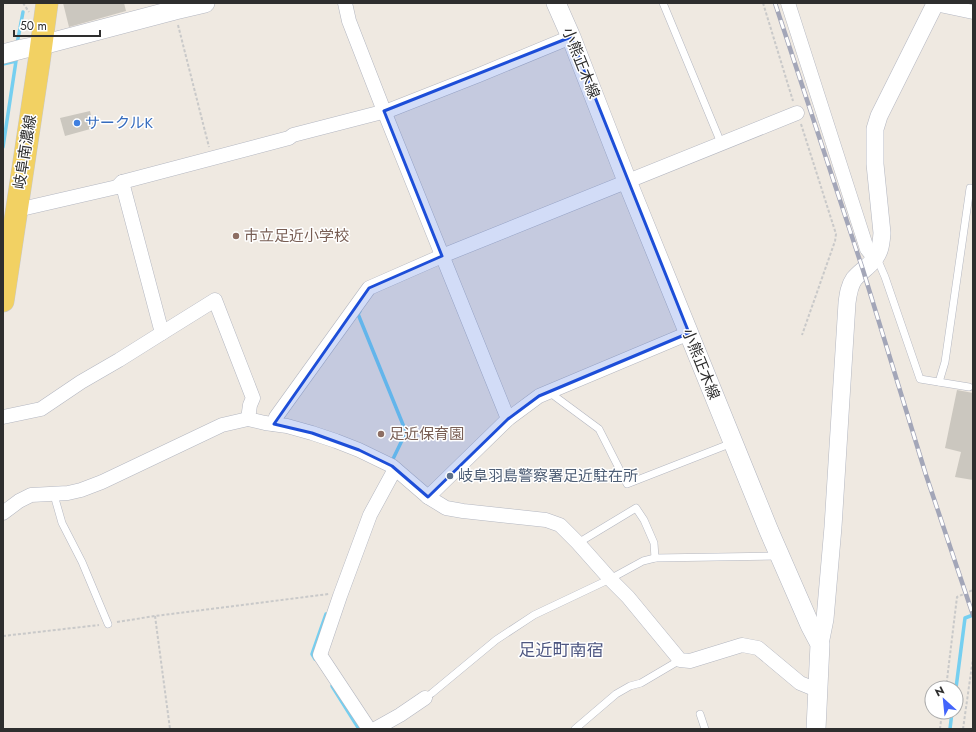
<svg xmlns="http://www.w3.org/2000/svg" width="976" height="732" font-family="Jost,'Noto Sans JP',sans-serif">
<style>
.lines{fill:none;stroke-linecap:round;stroke-linejoin:round}
.stream{stroke:#75cff0;stroke-width:3.5}
.building{fill:#cbc7bf}
.service-casing{stroke:#b4b7c1;stroke-width:8}
.minor-casing{stroke:#b4b7c1;stroke-width:15}
.tertiary-casing{stroke:#b4b7c1;stroke-width:18}
.secondary-casing{stroke:#b4b7c1;stroke-width:20}
.primary-casing{stroke:#c9c9c9;stroke-width:23}
.path{stroke:#c9c9c9;stroke-width:2;stroke-dasharray:3 2;stroke-linecap:butt}
.service{stroke:#fff;stroke-width:7}
.minor{stroke:#fff;stroke-width:14}
.tertiary{stroke:#fff;stroke-width:17}
.secondary{stroke:#fff;stroke-width:19}
.primary{stroke:#f2d163;stroke-width:22}
.rail-casing{stroke:#a3a6b8;stroke-width:4.5}
.rail{stroke:#fff;stroke-width:3;stroke-dasharray:9;stroke-linecap:butt}
.marked{fill:#1d4ed8;fill-opacity:0.2;stroke:#1d4ed8;stroke-width:3;stroke-linejoin:round}
.shop-dot{fill:#3f7fe0;stroke:#fff;stroke-width:1.5}
.education-dot{fill:#8d6e63;stroke:#fff;stroke-width:1.5}
.service-dot{fill:#5c6f8a;stroke:#fff;stroke-width:1.5}
.labels{text-anchor:middle;stroke-width:3;stroke-linejoin:round;paint-order:stroke}
.street-label{font-size:15px;fill:#2e2e2e;stroke:#fff}
.shop-label{font-size:15px;fill:#366cbe;stroke:#fff;text-anchor:start}
.education-label{font-size:15px;fill:#785e54;stroke:#fff;text-anchor:start}
.service-label{font-size:15px;fill:#4e5e75;stroke:#fff;text-anchor:start}
.quarter-label{font-size:17px;fill:#4d5680;stroke:#fff}
</style>
<rect width="100%" height="100%" fill="#efe9e1"/>
<g class="lines">
<g class="stream">
<path d="M 17,44 L 23,12"/>
<path d="M 3,64 L 16,61 L 3,147"/>
<path d="M 360,311 L 358,314 L 406,432 L 393,459"/>
<path d="M 315,659 L 312,654 L 326,614"/>
<path d="M 332,686 L 359,729"/>
<path d="M 956,688 L 965,618 L 973,615"/>
<path d="M 950,729 L 952,712"/>
</g>
</g>
<g class="building">
<path d="M 63,3 L 124,3 L 126,11 L 69,27 Z"/>
<path d="M 90,111 L 94,128 L 65,136 L 60,118 Z"/>
<path d="M 957,390 L 973,393 L 973,480 L 955,477 L 961,452 L 945,448 Z"/>
</g>
<g class="lines">
<defs>
<g id="service">
<path d="M 663,3 L 721,143"/>
<path d="M 875,259 L 879,263 L 885,277 L 920,379 L 969,387"/>
<path d="M 939,382 L 945,362 L 970,188"/>
<path d="M 549,392 L 599,429 L 627,484 L 732,443"/>
<path d="M 54,495 L 62,523 L 82,562 L 108,624"/>
<path d="M 578,543 L 636,508 L 644,520 L 654,543 L 655,558"/>
<path d="M 425,698 L 432,693 L 496,640 L 534,615 L 610,579 L 643,561 L 655,558 L 778,556"/>
<path d="M 700,714 L 705,729"/>
<path d="M 575,729 L 616,694 L 630,686 L 641,683 L 680,660"/>
</g>
<g id="minor">
<path d="M 345,3 L 349,21 L 384,111 L 508,419"/>
<path d="M 788,3 L 867,249 L 871,254 L 876,256"/>
<path d="M 935,3 L 935,4 L 973,12"/>
<path d="M 122,182 L 162,333 L 215,300 L 253,398 L 250,405 L 248,419"/>
<path d="M 17,210 L 117,187 L 122,182 L 289,138 L 293,135 L 390,110 L 479,75 L 571,37"/>
<path d="M 3,417 L 41,409 L 81,382 L 119,360 L 162,333"/>
<path d="M 274,424 L 276,417 L 369,288 L 442,256 L 797,113"/>
<path d="M 428,497 L 508,419 L 539,396 L 689,333"/>
<path d="M 3,513 L 19,501 L 31,495 L 68,493 L 81,490 L 102,482 L 222,425 L 248,419 L 265,423 L 287,426 L 312,433 L 336,441 L 359,450 L 392,466 L 428,497 L 446,508 L 463,511 L 546,520 L 560,525 L 578,543 L 610,579 L 628,597 L 680,660 L 690,661 L 742,645 L 758,648 L 800,683 L 817,690"/>
<path d="M 369,729 L 320,655 L 340,596 L 370,515 L 395,469"/>
<path d="M 375,729 L 400,715 L 425,698"/>
</g>
<path id="tertiary" d="M 820,644 L 825,619 L 833,527 L 847,303 C 848,295 849,286 854,279 C 859,273 865,269 870,264 C 880,254 881,246 882,233 L 875,164 L 875,129 L 879,116 L 935,4"/>
<g id="secondary">
<path d="M 556,3 L 571,37 L 627,181 L 769,531 L 810,625 L 820,644 L 816,729"/>
<path d="M 3,54 L 22,49 L 42,45 L 175,10 L 205,3"/>
</g>
<path id="primary" d="M 3,301 L 39,62 L 47,3"/>
</defs>
<use href="#service" class="service-casing"/>
<use href="#minor" class="minor-casing"/>
<use href="#tertiary" class="tertiary-casing"/>
<use href="#secondary" class="secondary-casing"/>
<use href="#primary" class="primary-casing"/>
<g class="path">
<path d="M 23,3 L 29,12"/>
<path d="M 763,3 L 793,101"/>
<path d="M 178,25 L 209,147"/>
<path d="M 801,124 L 836,234 L 835,241 L 802,335"/>
<path d="M 155,616 L 170,729"/>
<path d="M 117,622 L 155,616 L 329,594"/>
<path d="M 3,636 L 99,625"/>
<path d="M 973,646 L 973,649"/>
<path d="M 946,688 L 957,597 L 973,590"/>
<path d="M 940,729 L 942,712"/>
<path d="M 963,729 L 973,658"/>
</g>
<use href="#service" class="service"/>
<use href="#minor" class="minor"/>
<use href="#tertiary" class="tertiary"/>
<use href="#secondary" class="secondary"/>
<use href="#primary" class="primary"/>
<defs>
<path id="rail" d="M 775,3 L 863,270 L 926,475 L 973,615"/>
</defs>
<use href="#rail" class="rail-casing"/>
<use href="#rail" class="rail"/>
</g>
<path class="marked" d="M 571,37 L 689,333 L 539,396 L 508,419 L 428,497 L 392,466 L 359,450 L 312,433 L 274,424 L 369,288 L 442,256 L 384,111 Z"/>
<circle class="shop-dot" cx="77" cy="123" r="4"/>
<g class="education-dot">
<circle cx="236" cy="236" r="4"/>
<circle cx="381" cy="434" r="4"/>
</g>
<circle class="service-dot" cx="450" cy="476" r="4"/>
<g class="labels">
<g class="street-label">
<text transform="translate(581 63) rotate(68)" y="5">小熊正木線</text>
<text transform="translate(25 152) rotate(-81)" y="5">岐阜南濃線</text>
<text transform="translate(701 364) rotate(68)" y="5">小熊正木線</text>
</g>
<g class="shop-label">
<text x="85" y="128">サークルK</text>
</g>
<g class="education-label">
<text x="244" y="241">市立足近小学校</text>
<text x="389" y="439">足近保育園</text>
</g>
<g class="service-label">
<text x="458" y="481">岐阜羽島警察署足近駐在所</text>
</g>
<g class="quarter-label">
<text x="561" y="656">足近町南宿</text>
</g>
</g>
<rect width="976" height="732" fill="none" stroke="#2e2e2e" stroke-width="8"/>
<g transform="translate(944 700) rotate(333)"><circle r="19" fill="#ffffff" stroke="#ababab"/>
<path d="M0-3L7 15L0 10L-7 15Z" fill="#4264fb"/>
<text y="-6" font-size="11" font-weight="bold" text-anchor="middle" fill="#2e2e2e">N</text>
</g>
<path d="M14 30v6h86v-6" fill="none" stroke="#2e2e2e" stroke-width="2"/>
<text x="20" y="30" font-size="12" fill="#2e2e2e" stroke="#ffffff" stroke-width="3" paint-order="stroke">50 m</text>
</svg>
